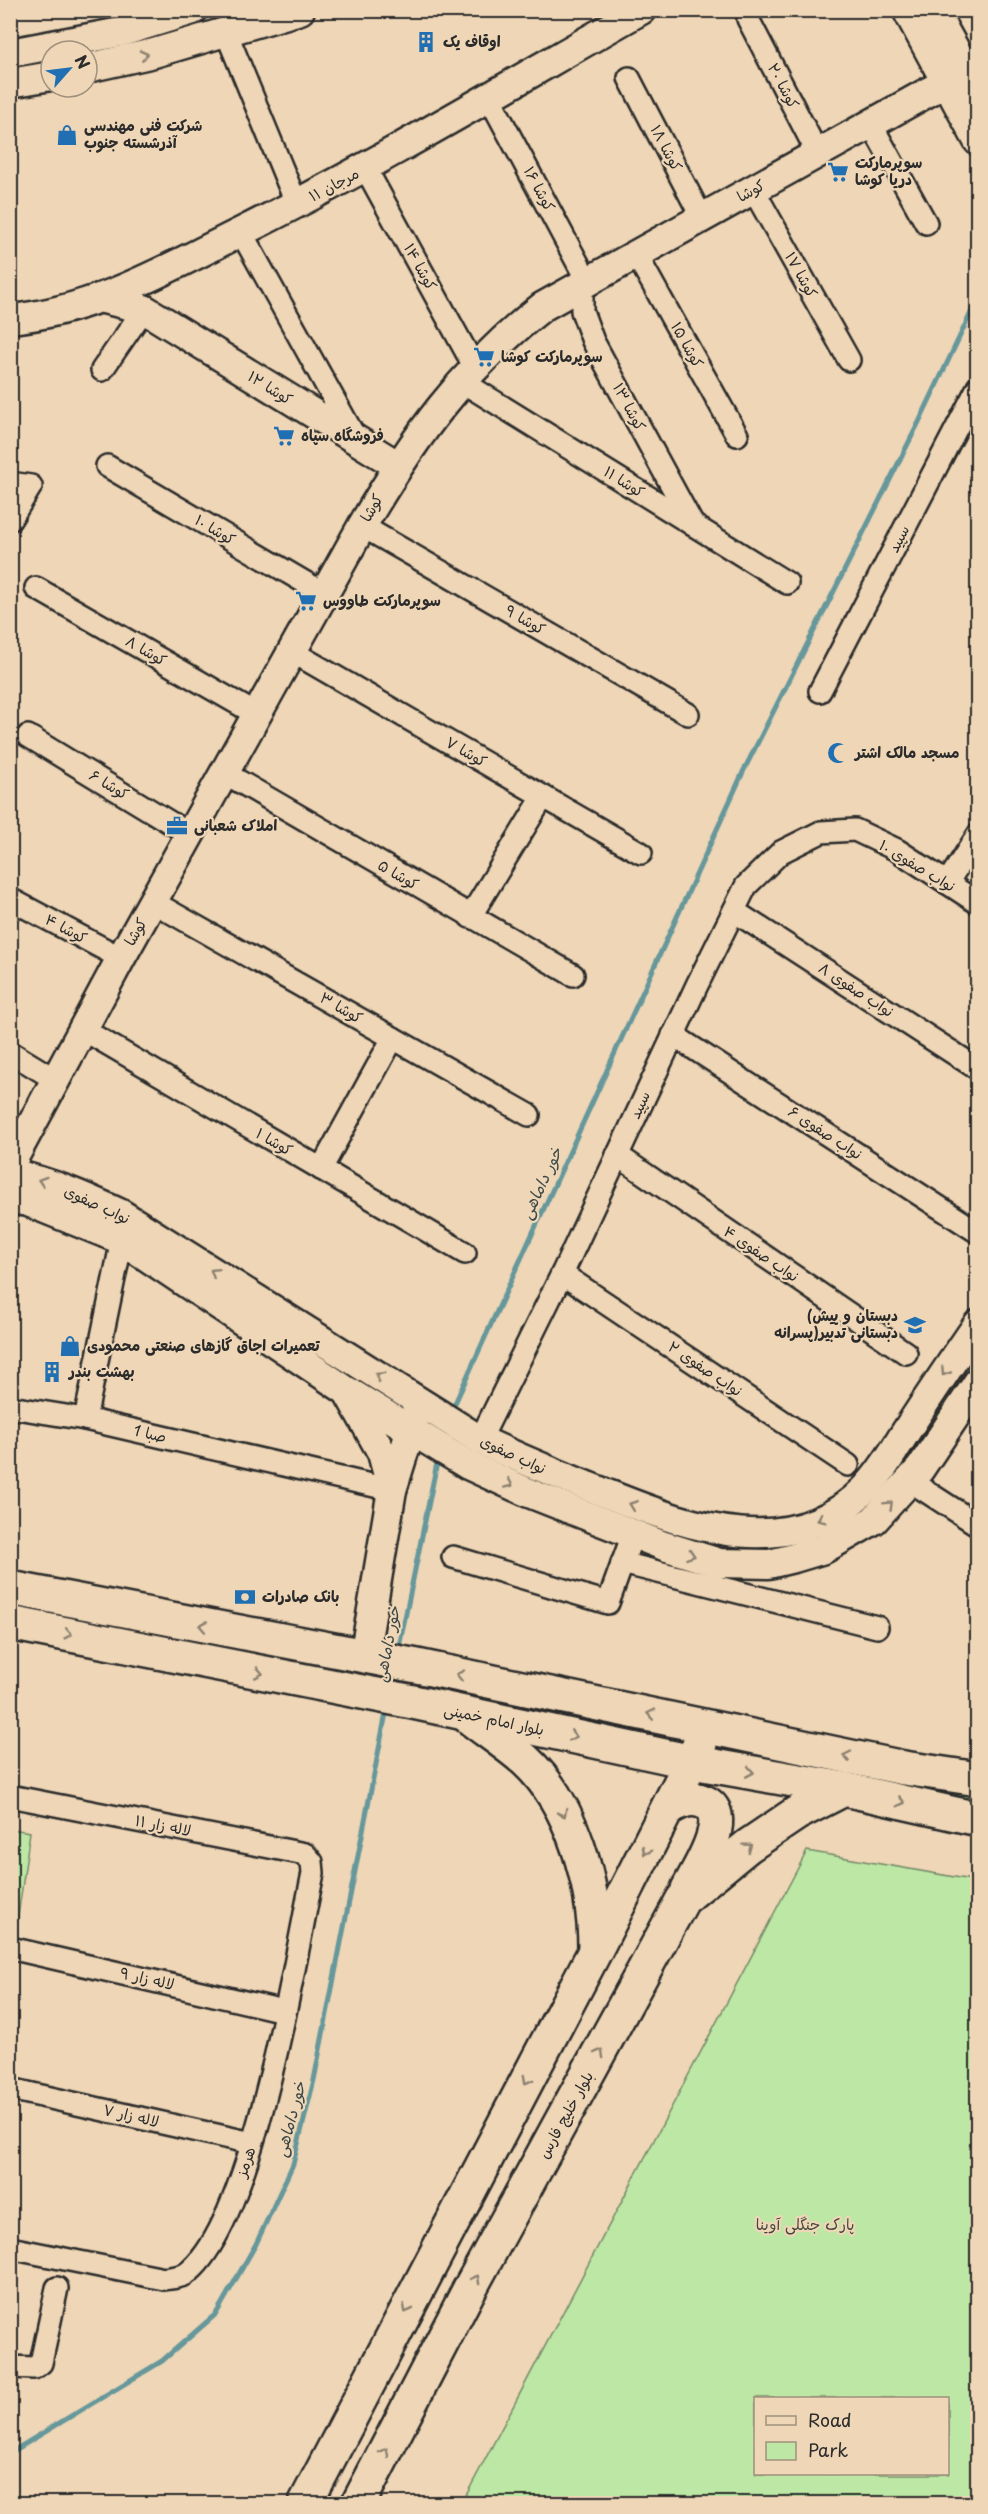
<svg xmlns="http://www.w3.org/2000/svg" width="988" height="2514" font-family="'Playpen Sans','Playpen Sans Arabic',sans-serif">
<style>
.green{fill:#bce7a4;stroke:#748968;stroke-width:1.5;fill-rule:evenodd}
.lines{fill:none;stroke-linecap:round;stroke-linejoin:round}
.stream{stroke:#66979b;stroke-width:5}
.street-casing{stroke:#2b2b2b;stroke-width:26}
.secondary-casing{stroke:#2b2b2b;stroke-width:33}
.primary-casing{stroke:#2b2b2b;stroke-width:38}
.street{stroke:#eed6b6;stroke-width:21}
.secondary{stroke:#eed6b6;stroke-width:28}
.primary{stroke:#eed6b6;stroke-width:33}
.oneway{stroke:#8c8070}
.labels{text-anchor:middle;stroke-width:4.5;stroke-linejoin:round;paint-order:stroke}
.poi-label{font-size:15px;font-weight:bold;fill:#2b2b2b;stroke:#eed6b6;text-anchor:start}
.street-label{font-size:15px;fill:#2b2b2b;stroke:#eed6b6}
.park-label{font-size:15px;fill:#41473d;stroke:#eed6b6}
.water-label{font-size:16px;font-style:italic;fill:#3a4647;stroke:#eed6b6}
</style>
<rect width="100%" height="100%" fill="#eed6b6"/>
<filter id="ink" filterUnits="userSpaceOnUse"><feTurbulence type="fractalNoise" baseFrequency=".0167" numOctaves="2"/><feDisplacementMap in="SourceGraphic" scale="12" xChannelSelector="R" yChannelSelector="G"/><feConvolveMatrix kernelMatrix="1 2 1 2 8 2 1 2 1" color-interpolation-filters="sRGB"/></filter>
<g filter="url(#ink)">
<g class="green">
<path d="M 717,1744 L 977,1794 L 977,1806 L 710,1755 Z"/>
<path d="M 11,1829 L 30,1832 L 15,1938 L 10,1937 Z"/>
<path d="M 807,1851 L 977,1881 L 977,2503 L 462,2503 ZM 756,2398 L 948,2398 L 948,2474 L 756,2474 Z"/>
</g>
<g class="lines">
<g class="stream">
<path d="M 451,1412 L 744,770 L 919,422 L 978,298"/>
<path d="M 398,1652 L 438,1458"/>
<path d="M 10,2453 L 162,2361 L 216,2314 L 256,2244 L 293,2164 L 314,2080 L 387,1708"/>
</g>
<defs>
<g id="street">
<path d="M 748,19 L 818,154"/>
<path d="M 226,32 L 297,205"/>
<path d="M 629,78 L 702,218"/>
<path d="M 489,97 L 582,271 L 582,311 L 593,341 L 693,525"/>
<path d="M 871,124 L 926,223"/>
<path d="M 366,169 L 474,366"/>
<path d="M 753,189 L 849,360"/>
<path d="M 241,232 L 356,439"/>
<path d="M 636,254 L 737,435"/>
<path d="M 102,370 L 144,309"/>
<path d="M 461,381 L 787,583"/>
<path d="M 107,466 L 323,593"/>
<path d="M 10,483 L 31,486 L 10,520"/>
<path d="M 362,526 L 688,714"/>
<path d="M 36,588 L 256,714"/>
<path d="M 291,651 L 641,853"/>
<path d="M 820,691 L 978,387"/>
<path d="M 28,736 L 189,834"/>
<path d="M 223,772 L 573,975"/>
<path d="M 947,883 L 978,835"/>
<path d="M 10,899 L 121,958"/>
<path d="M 153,902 L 529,1115"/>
<path d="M 734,911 L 978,1069"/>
<path d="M 470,917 L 543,797"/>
<path d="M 84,1030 L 465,1253"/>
<path d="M 673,1035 L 976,1231"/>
<path d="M 10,1052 L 56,1080"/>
<path d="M 617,1155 L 906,1353"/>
<path d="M 321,1169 L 393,1038"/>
<path d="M 122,1240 L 85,1419 L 392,1490"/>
<path d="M 562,1274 L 848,1465"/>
<path d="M 10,1407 L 85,1419"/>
<path d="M 480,1440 L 562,1274 L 697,985 L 746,886 L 781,852 L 821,832 L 855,830 L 897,850 L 978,903"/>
<path d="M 910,1481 L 978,1525"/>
<path d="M 453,1557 L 608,1603 L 633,1534"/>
<path d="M 622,1563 L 877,1627"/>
<path d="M 10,1796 L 305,1854 L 312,1862 L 313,1873 C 295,1958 253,2226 186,2274 C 180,2277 171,2278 164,2279 L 10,2248"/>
<path d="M 10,1948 L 284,2011"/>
<path d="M 10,2089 L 252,2143"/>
<path d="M 10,2367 L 34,2368 L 41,2363 L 57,2288"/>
</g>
<g id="secondary">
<path d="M 907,10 L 978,141"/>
<path d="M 933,10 L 978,91"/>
<path d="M 10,53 L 121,32 L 193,10"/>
<path d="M 87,68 L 154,53 L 300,10"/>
<path d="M 10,83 L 51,76"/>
<path d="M 99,298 L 144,309 L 397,465"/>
<path d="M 10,319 C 95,311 168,268 243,231 C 379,163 509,85 641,10"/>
<path d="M 10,1165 L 121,958 L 362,526 C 414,437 461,371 542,307 L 966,71"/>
<path d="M 10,1173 C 50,1182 85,1197 121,1214 L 480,1440 C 523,1460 566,1478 610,1495 C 693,1528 791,1564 865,1489 C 882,1472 894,1450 907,1430 C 930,1394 954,1359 978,1324"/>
<path d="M 10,1199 L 28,1202 L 122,1240 L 347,1391 L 468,1465 L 529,1493 L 664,1546 L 719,1563 L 769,1564 L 794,1558 L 824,1549 L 874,1520 L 920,1469 L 978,1382"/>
<path d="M 350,1396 L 382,1453 L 392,1490"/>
<path d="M 364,1657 L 392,1490 L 416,1413"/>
</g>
<g id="primary">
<path d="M 10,1588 L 417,1666 L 904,1768 L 978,1779"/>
<path d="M 10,1623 L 413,1702 L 692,1762 L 844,1789 L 978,1819"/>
<path d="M 470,1718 C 488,1732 508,1745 525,1760 C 573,1804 595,1885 595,1949"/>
<path d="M 669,1808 C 680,1801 692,1796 704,1802 C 734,1815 698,1870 688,1889"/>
<path d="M 305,2504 L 595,1951 L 700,1744"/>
<path d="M 358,2504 L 469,2290 L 683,1899 L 748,1846 L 797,1813 L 844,1789"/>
</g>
</defs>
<use href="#street" class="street-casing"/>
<use href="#secondary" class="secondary-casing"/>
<use href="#primary" class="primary-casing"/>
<use href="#street" class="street"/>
<use href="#secondary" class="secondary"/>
<use href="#primary" class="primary"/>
</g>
<defs><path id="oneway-chevron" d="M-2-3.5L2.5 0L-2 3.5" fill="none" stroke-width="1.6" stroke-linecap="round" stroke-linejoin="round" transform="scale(1.5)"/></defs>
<g class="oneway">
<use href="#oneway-chevron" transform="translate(144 55) rotate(-13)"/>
<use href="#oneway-chevron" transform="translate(42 1181) rotate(-162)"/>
<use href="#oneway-chevron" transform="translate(214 1272) rotate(-148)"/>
<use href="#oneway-chevron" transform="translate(945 1372) rotate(124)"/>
<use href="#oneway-chevron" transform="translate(379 1376) rotate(-148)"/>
<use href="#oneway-chevron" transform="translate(509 1484) rotate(24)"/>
<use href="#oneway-chevron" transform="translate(633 1505) rotate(-159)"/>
<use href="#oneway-chevron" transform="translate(889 1505) rotate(-45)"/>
<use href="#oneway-chevron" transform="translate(821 1519) rotate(154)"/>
<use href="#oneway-chevron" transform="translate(691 1555) rotate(19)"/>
<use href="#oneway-chevron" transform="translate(203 1626) rotate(-169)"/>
<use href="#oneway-chevron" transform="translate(68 1634) rotate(11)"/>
<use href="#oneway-chevron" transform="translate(259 1673) rotate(11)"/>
<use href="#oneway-chevron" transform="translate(460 1675) rotate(-168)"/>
<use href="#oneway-chevron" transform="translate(651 1714) rotate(-168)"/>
<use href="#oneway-chevron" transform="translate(573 1736) rotate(12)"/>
<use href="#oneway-chevron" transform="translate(847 1756) rotate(-168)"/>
<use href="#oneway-chevron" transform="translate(750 1772) rotate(10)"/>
<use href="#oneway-chevron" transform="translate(901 1802) rotate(13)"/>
<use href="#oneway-chevron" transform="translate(563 1813) rotate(64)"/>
<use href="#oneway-chevron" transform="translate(748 1847) rotate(-37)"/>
<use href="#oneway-chevron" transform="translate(646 1851) rotate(117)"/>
<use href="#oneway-chevron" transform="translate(600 2053) rotate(-61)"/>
<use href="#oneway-chevron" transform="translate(527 2080) rotate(118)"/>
<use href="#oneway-chevron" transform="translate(476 2279) rotate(-61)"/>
<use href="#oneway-chevron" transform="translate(407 2309) rotate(118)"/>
<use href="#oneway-chevron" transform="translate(385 2452) rotate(-62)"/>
</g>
</g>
<defs>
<symbol id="building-bare" viewBox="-9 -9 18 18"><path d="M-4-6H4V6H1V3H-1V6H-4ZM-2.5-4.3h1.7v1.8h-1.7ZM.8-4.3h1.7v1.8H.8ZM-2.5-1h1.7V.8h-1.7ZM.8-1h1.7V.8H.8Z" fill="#1f6fb2" stroke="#eed6b6" stroke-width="2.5" paint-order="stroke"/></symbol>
<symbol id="shop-bare" viewBox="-9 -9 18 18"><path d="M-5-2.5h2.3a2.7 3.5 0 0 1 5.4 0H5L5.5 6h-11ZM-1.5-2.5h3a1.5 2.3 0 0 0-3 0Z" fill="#1f6fb2" stroke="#eed6b6" stroke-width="2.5" paint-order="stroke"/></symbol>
<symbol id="supermarket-bare" viewBox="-9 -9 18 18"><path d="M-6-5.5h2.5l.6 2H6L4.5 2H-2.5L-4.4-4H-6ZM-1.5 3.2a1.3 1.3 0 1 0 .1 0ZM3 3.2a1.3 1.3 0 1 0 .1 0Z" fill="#1f6fb2" stroke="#eed6b6" stroke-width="2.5" paint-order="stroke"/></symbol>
<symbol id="mosque-bare" viewBox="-9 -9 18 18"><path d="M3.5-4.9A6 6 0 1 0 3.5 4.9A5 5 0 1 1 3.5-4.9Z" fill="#1f6fb2" stroke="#eed6b6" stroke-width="2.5" paint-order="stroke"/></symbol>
<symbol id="office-bare" viewBox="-9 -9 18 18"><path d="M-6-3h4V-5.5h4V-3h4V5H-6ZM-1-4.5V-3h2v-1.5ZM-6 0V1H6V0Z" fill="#1f6fb2" stroke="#eed6b6" stroke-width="2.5" paint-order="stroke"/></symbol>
<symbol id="school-bare" viewBox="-9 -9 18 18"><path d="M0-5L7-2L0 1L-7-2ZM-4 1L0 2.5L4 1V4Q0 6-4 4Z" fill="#1f6fb2" stroke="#eed6b6" stroke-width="2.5" paint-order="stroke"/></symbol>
<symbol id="bank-bare" viewBox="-9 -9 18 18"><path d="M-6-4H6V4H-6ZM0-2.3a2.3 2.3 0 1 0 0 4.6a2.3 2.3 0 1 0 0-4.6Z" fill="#1f6fb2" stroke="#eed6b6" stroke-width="2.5" paint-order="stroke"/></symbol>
</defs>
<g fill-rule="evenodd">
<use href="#building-bare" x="411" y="27" width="30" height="30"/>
<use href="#shop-bare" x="52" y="120" width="30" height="30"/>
<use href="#supermarket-bare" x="823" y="157" width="30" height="30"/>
<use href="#supermarket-bare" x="469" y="342" width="30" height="30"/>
<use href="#supermarket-bare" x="269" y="421" width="30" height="30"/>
<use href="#supermarket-bare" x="291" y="586" width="30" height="30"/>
<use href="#mosque-bare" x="823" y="738" width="30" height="30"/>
<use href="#office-bare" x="162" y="811" width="30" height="30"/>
<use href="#school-bare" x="900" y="1310" width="30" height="30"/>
<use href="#shop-bare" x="55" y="1331" width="30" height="30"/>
<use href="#building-bare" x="37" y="1357" width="30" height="30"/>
<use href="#bank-bare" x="230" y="1582" width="30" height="30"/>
</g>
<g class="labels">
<g class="poi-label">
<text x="443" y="47">اوقاف یک</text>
<text x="84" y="131">شرکت فنی مهندسی<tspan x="84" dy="17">آذرشسته جنوب</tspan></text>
<text x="855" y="168">سوپرمارکت<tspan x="855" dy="17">دریا کوشا</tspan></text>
<text x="501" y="362">سوپرمارکت کوشا</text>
<text x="301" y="441">فروشگاه سپاه</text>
<text x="323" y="606">سوپرمارکت طاووس</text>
<text x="855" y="758">مسجد مالک اشتر</text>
<text x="194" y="831">املاک شعبانی</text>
<text x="898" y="1321" text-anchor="end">(دبستان و پیش<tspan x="898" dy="17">دبستانی تدبیر(پسرانه</tspan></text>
<text x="87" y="1351">تعمیرات اجاق گازهای صنعتی محمودی</text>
<text x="69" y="1377">بهشت بندر</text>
<text x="262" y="1602">بانک صادرات</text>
</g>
<g class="street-label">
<text transform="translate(783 86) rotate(62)" y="5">کوشا ۲۰</text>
<text transform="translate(666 148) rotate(62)" y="5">کوشا ۱۸</text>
<text transform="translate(334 185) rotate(-28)" y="5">مرجان ۱۱</text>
<text transform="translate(539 189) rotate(62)" y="5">کوشا ۱۶</text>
<text transform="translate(751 191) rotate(-29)" y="5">کوشا</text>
<text transform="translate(420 267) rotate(61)" y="5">کوشا ۱۴</text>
<text transform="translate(801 275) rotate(61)" y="5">کوشا ۱۷</text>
<text transform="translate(687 345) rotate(61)" y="5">کوشا ۱۵</text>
<text transform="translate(270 388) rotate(32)" y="5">کوشا ۱۲</text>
<text transform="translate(629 407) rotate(62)" y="5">کوشا ۱۳</text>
<text transform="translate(624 482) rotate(32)" y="5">کوشا ۱۱</text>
<text transform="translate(372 508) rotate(-60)" y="5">کوشا</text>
<text transform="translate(215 530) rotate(31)" y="5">کوشا ۱۰</text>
<text transform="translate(899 539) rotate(-63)" y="5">سپید</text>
<text transform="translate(525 620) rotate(30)" y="5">کوشا ۹</text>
<text transform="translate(146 651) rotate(30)" y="5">کوشا ۸</text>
<text transform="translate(466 752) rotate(30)" y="5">کوشا ۷</text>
<text transform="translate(109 785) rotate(31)" y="5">کوشا ۶</text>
<text transform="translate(917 866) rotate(31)" y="5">نواب صفوی ۱۰</text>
<text transform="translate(398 875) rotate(30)" y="5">کوشا ۵</text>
<text transform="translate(66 929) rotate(28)" y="5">کوشا ۴</text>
<text transform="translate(136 932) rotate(-60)" y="5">کوشا</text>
<text transform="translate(856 990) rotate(33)" y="5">نواب صفوی ۸</text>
<text transform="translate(341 1008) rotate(30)" y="5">کوشا ۳</text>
<text transform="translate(640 1105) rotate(-65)" y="5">سپید</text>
<text transform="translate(825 1133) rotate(33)" y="5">نواب صفوی ۶</text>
<text transform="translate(274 1142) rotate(30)" y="5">کوشا ۱</text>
<text transform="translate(97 1205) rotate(25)" y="5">نواب صفوی</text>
<text transform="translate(761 1254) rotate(34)" y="5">نواب صفوی ۴</text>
<text transform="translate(705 1369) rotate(34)" y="5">نواب صفوی ۲</text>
<text transform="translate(150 1434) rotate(13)" y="5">صبا 1</text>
<text transform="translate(513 1455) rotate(25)" y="5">نواب صفوی</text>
<text transform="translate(494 1720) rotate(12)" y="5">بلوار امام خمینی</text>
<text transform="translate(163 1826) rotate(11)" y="5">لاله زار ۱۱</text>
<text transform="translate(147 1979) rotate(13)" y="5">لاله زار ۹</text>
<text transform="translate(566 2115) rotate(-61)" y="5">بلوار خلیج فارس</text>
<text transform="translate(131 2116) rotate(13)" y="5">لاله زار ۷</text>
<text transform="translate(246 2162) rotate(-71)" y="5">هرمز</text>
</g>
<g class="park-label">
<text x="805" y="2230">پارک جنگلی آوینا</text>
</g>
<g class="water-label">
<text transform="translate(541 1183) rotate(-65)" y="6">خور داماهی</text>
<text transform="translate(387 1644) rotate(-79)" y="6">خور داماهی</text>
<text transform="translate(290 2119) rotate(-75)" y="6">خور داماهی</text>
</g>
</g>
<rect width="988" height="2514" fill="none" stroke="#eed6b6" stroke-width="36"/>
<rect x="18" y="18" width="952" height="2478" fill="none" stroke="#2b2b2b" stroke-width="2" filter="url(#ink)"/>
<rect x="754" y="2397" width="195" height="78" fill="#eed6b6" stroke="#a0927e" stroke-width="1.5"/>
<rect x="766" y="2416" width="30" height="9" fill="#eed6b6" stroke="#a0927e" stroke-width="1.5"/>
<text x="808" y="2427" font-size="18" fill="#2b2b2b">Road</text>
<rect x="766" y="2442" width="30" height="18" fill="#bce7a4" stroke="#a0927e" stroke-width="1.5"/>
<text x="808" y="2457" font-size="18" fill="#2b2b2b">Park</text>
<g transform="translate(69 69) rotate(62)"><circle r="28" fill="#eed6b6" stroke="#a0927e" stroke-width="1.5"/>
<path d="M0-4.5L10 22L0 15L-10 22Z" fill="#1f6fb2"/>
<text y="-9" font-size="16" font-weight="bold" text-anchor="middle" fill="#2b2b2b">N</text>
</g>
</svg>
